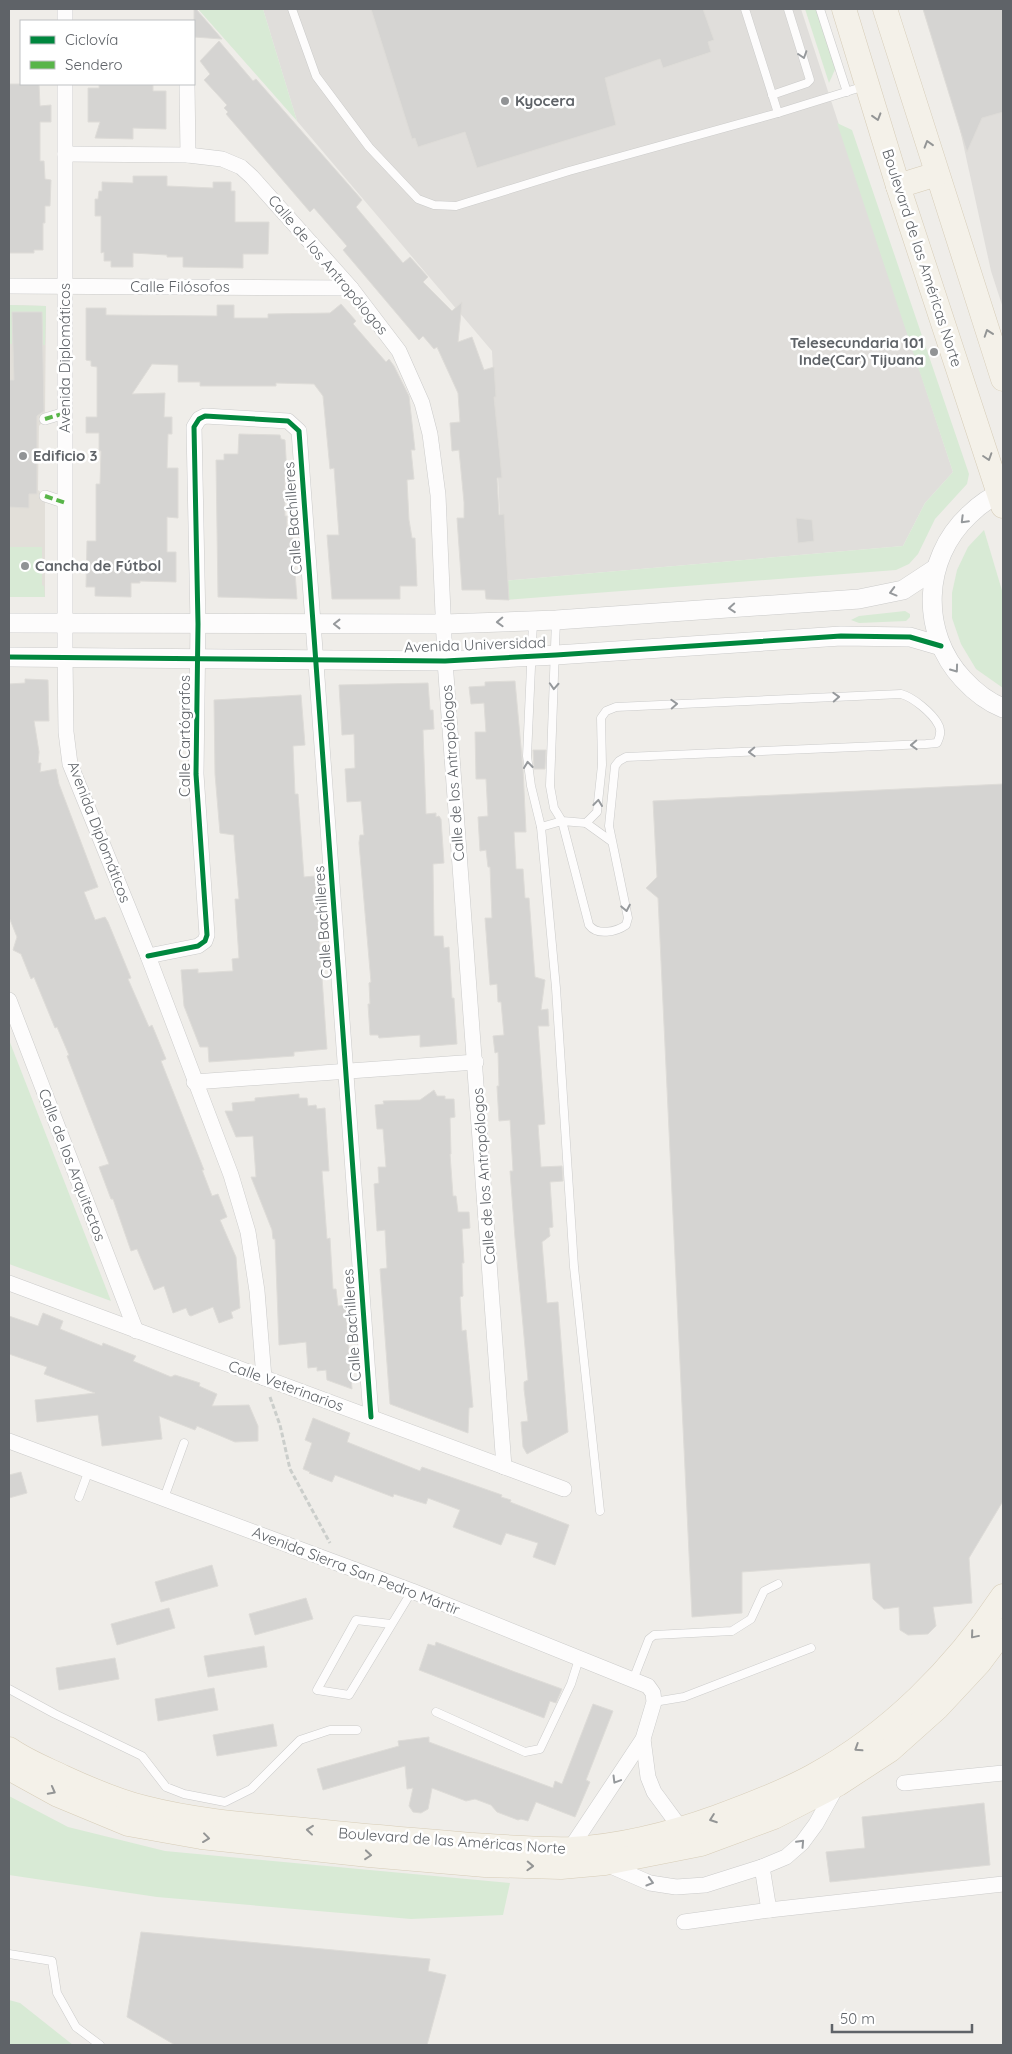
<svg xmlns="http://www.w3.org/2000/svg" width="1012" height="2054" font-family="Quicksand,sans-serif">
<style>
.industrial{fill:#e0dedb}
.education{fill:#e2dfd9}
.green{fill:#d8ead5}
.building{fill:#d5d4d2;stroke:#dedcd8}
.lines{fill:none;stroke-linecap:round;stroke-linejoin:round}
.service-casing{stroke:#cbcbca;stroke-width:9}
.pedestrian-casing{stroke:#cbcbca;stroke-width:12}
.minor-casing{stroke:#cbcbca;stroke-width:16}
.tertiary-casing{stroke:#cbcbca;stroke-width:20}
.primary-casing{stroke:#d7cdb8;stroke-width:25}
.path{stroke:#cbcecb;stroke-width:3;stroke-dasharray:5 2.5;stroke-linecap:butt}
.service{stroke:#fdfcfc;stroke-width:8}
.pedestrian{stroke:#fdfcfc;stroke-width:11}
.minor{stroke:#fdfcfc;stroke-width:15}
.tertiary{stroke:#fdfcfc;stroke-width:19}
.primary{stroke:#f4f1e9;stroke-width:24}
.quiet{stroke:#58b549;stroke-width:4;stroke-dasharray:8 4;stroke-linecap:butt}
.cycleway-casing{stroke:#fff;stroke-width:8}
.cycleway{stroke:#00873e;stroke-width:5}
.oneway{stroke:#96999c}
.oneway2{stroke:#939595}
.poi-dot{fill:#919395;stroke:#fff;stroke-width:2}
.labels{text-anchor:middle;stroke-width:5;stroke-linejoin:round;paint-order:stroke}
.poi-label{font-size:15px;font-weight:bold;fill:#5f6368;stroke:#fff;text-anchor:start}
.street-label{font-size:15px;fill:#5f6368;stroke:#fff}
</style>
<rect width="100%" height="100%" fill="#efede9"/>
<g class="industrial">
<path d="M 263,9 L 801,9 L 953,472 L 925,503 L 903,546 L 503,581 L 492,351 L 297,121 Z"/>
<path d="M 923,9 L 1003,9 L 1003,308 L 991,271 L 959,125 Z"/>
</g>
<path class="education" d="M 9,305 L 46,306 L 45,419 L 39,426 L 38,490 L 45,496 L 45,597 L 9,597 Z"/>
<g class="green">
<path d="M 198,9 L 263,9 L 297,121 Z"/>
<path d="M 805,9 L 818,9 L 837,65 L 829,83 Z"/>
<path d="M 837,123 L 852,130 L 969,474 L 967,484 L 935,519 L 918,554 L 909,564 L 896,570 L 504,600 L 503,581 L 903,546 L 925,503 L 953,472 Z"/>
<path d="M 9,305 L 46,306 L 45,345 L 42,345 L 42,312 L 12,312 L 12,344 L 9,344 Z"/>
<path d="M 984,530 L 1003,594 L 1003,688 L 976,669 L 961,644 L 952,618 L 952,593 L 957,570 L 968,547 Z"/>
<path d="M 9,547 L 42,547 L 42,585 L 44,586 L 45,597 L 9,597 Z"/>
<path d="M 905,611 L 910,614 L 910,617 L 906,621 L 859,623 L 851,620 L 859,616 Z"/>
<path d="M 9,1040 L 111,1301 L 9,1264 Z"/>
<path d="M 9,1796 L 68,1827 L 165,1851 L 510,1883 L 503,1915 L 411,1919 L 157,1897 L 9,1875 Z"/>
<path d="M 9,2000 L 20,2003 L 73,2045 L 9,2045 Z"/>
</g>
<g class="building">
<path d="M 194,9 L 196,9 L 222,39 L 194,37 Z"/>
<path d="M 371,9 L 703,9 L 714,40 L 708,42 L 711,52 L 663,68 L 660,59 L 605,78 L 616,125 L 477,168 L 465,132 L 418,147 L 415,138 L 412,139 Z"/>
<path d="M 923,9 L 1003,9 L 1003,112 L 982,118 L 967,152 Z"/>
<path d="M 219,41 L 253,81 L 256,79 L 362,200 L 356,207 L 403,263 L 410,257 L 428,277 L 423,282 L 452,311 L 462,302 L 458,342 L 472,337 L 484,370 L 494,367 L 496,397 L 494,397 L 502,478 L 497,478 L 499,515 L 504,514 L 509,600 L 486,599 L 485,590 L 462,590 L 457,518 L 464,518 L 464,502 L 459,450 L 452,451 L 450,423 L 460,422 L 458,393 L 437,347 L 434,349 L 423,336 L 419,340 L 343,250 L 347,246 L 314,208 L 310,212 L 226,114 L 228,112 L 224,108 L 227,105 L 204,80 L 210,74 L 200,61 Z"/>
<path d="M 9,84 L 39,84 L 40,106 L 51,105 L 51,122 L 40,122 L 40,161 L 44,161 L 45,179 L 51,180 L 50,206 L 45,206 L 45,223 L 43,223 L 43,250 L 34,250 L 34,253 L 9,253 Z"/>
<path d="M 99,84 L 153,84 L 153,91 L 166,91 L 166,129 L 133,128 L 133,139 L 95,138 L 100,122 L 88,122 L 88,88 L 99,88 Z"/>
<path d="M 133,176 L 167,176 L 167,186 L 213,188 L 213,182 L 231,182 L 231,191 L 235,191 L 235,222 L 269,222 L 268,254 L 243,254 L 243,268 L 183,267 L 183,257 L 167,257 L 167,255 L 133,253 L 133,267 L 111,267 L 111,261 L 104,261 L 104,252 L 101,253 L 101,216 L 95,216 L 95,199 L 98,199 L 99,191 L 102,191 L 102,182 L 133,183 Z"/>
<path d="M 341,304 L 356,321 L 353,324 L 386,362 L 389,359 L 394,366 L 409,396 L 415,450 L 411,450 L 414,479 L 407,480 L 409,520 L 412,538 L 415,538 L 417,586 L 400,586 L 400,599 L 332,599 L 327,535 L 339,535 L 334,468 L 330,469 L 323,396 L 314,384 L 276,383 L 276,386 L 200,386 L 200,382 L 178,382 L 178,365 L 152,364 L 132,394 L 165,393 L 164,417 L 172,417 L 172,434 L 168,434 L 167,468 L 178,468 L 178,518 L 167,517 L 167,552 L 176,552 L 176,582 L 140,581 L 140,583 L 131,583 L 131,597 L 95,596 L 95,587 L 86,587 L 87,541 L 96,541 L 96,484 L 100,484 L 101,451 L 99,451 L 99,433 L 86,433 L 86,417 L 97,417 L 97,367 L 91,366 L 91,361 L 86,360 L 86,308 L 106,308 L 106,315 L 217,316 L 217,305 L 234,305 L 234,318 L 268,318 L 268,314 L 330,313 Z"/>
<path d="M 12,312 L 42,312 L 44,411 L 37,416 L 37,494 L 29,494 L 29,508 L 9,507 L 9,380 L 14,380 Z"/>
<path d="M 239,434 L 280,435 L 281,439 L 285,440 L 287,475 L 285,475 L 285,516 L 287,516 L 287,533 L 292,533 L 297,599 L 218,597 L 216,460 L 224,460 L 224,454 L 238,454 Z"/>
<path d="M 796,518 L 812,520 L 814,541 L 798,543 Z"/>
<path d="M 25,679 L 48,680 L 49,721 L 34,721 L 39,752 L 38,763 L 41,763 L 40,772 L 56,769 L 59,784 L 98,887 L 84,892 L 95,920 L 105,917 L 108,922 L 131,978 L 128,979 L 149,1027 L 152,1025 L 166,1059 L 161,1061 L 204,1170 L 202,1170 L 212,1196 L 218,1194 L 227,1217 L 220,1220 L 236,1257 L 240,1308 L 231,1312 L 233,1318 L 219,1323 L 213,1307 L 191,1316 L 189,1315 L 186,1308 L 173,1313 L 164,1286 L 154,1290 L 137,1249 L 131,1251 L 113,1199 L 111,1199 L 99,1167 L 109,1164 L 67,1056 L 69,1055 L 57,1027 L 55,1028 L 34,977 L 31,979 L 21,954 L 13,950 L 17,937 L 9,917 L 9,684 L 25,683 Z"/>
<path d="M 515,681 L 523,769 L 526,832 L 514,832 L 516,869 L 523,869 L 525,898 L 529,898 L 535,977 L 545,980 L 541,1010 L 548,1009 L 549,1026 L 538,1026 L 545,1124 L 538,1125 L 541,1167 L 562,1166 L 563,1181 L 550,1182 L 553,1227 L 549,1228 L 550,1236 L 542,1242 L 547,1303 L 558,1302 L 568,1432 L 527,1454 L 523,1447 L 521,1422 L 528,1421 L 524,1389 L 524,1382 L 528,1380 L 515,1238 L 510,1171 L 513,1171 L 510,1120 L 499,1121 L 497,1086 L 499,1086 L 498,1052 L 495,1053 L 493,1036 L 504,1035 L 501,1002 L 498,1002 L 497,984 L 490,985 L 485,918 L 492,918 L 490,867 L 488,867 L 486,850 L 480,851 L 478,817 L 488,816 L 486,779 L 476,779 L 475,732 L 486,732 L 484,703 L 471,704 L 469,687 L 485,686 L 485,682 Z"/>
<path d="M 428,683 L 430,710 L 433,710 L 434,729 L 423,730 L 426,814 L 436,813 L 436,817 L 439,816 L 441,819 L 444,863 L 433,864 L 434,936 L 443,936 L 444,948 L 449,947 L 452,998 L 454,998 L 457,1044 L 420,1047 L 420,1035 L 379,1038 L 378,1035 L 370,1035 L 368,1004 L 370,1004 L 369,983 L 371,982 L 359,843 L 360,835 L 364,835 L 361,801 L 347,802 L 345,769 L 355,768 L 354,734 L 342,735 L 339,685 Z"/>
<path d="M 301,695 L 305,745 L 293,746 L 295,794 L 298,794 L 304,877 L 315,876 L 327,1049 L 294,1052 L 294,1056 L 209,1062 L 208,1047 L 200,1047 L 184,1006 L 181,970 L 198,969 L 198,973 L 233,971 L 232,959 L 239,958 L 235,899 L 239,899 L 234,840 L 234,835 L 220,833 L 215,774 L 214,700 Z"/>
<path d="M 533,750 L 546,750 L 545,769 L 534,769 Z"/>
<path d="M 1003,784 L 1003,1501 L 969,1558 L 972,1603 L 933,1607 L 936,1626 L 928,1634 L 908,1635 L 900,1630 L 899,1607 L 884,1609 L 873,1599 L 870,1563 L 742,1572 L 742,1613 L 692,1617 L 658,898 L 646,888 L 657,877 L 653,801 Z"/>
<path d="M 434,1090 L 437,1096 L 445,1096 L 445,1099 L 454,1099 L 455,1117 L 450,1118 L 451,1154 L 450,1154 L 453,1196 L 456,1196 L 458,1212 L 469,1212 L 470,1228 L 462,1229 L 464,1263 L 462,1263 L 463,1296 L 460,1297 L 462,1331 L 466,1330 L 473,1407 L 469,1408 L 468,1433 L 390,1404 L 380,1269 L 387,1268 L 385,1230 L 377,1231 L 374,1184 L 379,1183 L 378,1167 L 386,1167 L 383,1129 L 377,1129 L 375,1105 L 384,1104 L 383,1101 L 420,1100 Z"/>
<path d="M 299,1094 L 299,1098 L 307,1098 L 308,1106 L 316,1105 L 317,1109 L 325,1108 L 329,1171 L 322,1171 L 327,1239 L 330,1238 L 333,1289 L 336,1289 L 338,1306 L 345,1305 L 346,1312 L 352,1389 L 327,1380 L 326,1370 L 317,1371 L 317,1367 L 308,1368 L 306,1342 L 279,1345 L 275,1239 L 273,1239 L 272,1230 L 251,1177 L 256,1177 L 253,1136 L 236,1137 L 225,1111 L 233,1111 L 232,1103 L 255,1101 L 255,1098 Z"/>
<path d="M 43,1313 L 63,1321 L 60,1329 L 102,1346 L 103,1343 L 136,1356 L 133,1361 L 171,1377 L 175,1375 L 200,1383 L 199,1386 L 217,1394 L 212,1406 L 249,1405 L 258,1426 L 258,1441 L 235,1442 L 197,1426 L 195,1430 L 159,1416 L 162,1439 L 102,1446 L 98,1415 L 37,1422 L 35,1400 L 95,1393 L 44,1374 L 47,1367 L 9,1354 L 9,1316 L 38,1326 Z"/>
<path d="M 313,1418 L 350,1433 L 347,1442 L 420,1471 L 422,1467 L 502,1495 L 501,1497 L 511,1500 L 510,1502 L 569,1525 L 555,1565 L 533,1557 L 538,1543 L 506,1533 L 501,1545 L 453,1527 L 460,1510 L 428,1498 L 426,1504 L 394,1494 L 393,1497 L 335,1475 L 332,1482 L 309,1473 L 310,1472 L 303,1469 L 312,1443 L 305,1440 Z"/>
<path d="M 21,1472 L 27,1493 L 9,1498 L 9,1475 Z"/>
<path d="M 212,1565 L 218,1586 L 161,1602 L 155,1582 Z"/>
<path d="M 306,1598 L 313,1619 L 255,1635 L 249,1614 Z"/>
<path d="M 169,1608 L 175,1628 L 117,1645 L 111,1624 Z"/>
<path d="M 436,1642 L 515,1672 L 562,1689 L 556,1703 L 550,1701 L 544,1718 L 419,1670 L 428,1644 L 435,1646 Z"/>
<path d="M 264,1646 L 267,1667 L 208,1677 L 204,1656 Z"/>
<path d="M 115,1658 L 119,1679 L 59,1690 L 56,1668 Z"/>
<path d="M 214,1688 L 218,1710 L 158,1721 L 155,1699 Z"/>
<path d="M 593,1704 L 613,1711 L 586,1780 L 590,1782 L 575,1817 L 536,1802 L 528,1821 L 521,1819 L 518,1820 L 497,1812 L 491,1805 L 475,1799 L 466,1801 L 432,1788 L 428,1809 L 421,1813 L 413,1812 L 409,1806 L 413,1788 L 407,1789 L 405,1766 L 323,1790 L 317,1769 L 399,1746 L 398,1741 L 429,1737 L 429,1742 L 553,1788 L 555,1781 L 562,1784 Z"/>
<path d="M 273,1724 L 277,1746 L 217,1756 L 213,1735 Z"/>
<path d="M 984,1803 L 990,1865 L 830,1882 L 826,1852 L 865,1848 L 862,1817 Z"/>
<path d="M 141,1932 L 430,1959 L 428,1971 L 446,1975 L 427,2045 L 175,2045 L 127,2017 Z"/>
</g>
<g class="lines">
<defs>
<g id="service">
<path d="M 292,9 L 316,76 L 369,147 L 418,199 L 434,205 L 456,206 L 569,171 L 778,113"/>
<path d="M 745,9 L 778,113 L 865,86"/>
<path d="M 820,9 L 847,92"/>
<path d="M 772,95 L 807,83 L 810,80 L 788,9"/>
<path d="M 533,622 L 527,756 L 531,786 L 541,827 L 556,988 L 574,1267 L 600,1511"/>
<path d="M 586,823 L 611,841"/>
<path d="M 541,827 L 562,821 L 586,823 L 597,812 L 602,765 L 601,718 L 606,711 L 616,707 L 901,694 C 913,697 932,713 938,724 C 942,730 940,737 937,743 L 926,744 L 626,757 L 619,761 L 615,766 L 609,826 L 628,918 L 626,925 C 616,932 597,936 589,925 L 562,821 L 554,808 L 550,786 L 556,620"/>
<path d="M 79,1497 L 89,1470"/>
<path d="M 164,1498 L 184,1443"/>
<path d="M 391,1624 L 356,1620 L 317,1690 L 349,1695 L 412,1591"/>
<path d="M 633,1680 L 649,1639 L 654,1635 L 732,1631 L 751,1619 L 764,1591 L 778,1584"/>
<path d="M 9,1689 L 55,1714 L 142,1756 L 166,1787 L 184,1794 L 225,1802 L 251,1789 L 300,1740 L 330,1730 L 357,1730"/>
<path d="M 654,1702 L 684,1697 L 811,1648"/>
<path d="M 436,1712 L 525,1752 L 540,1749 L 571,1684 L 579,1659"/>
<path d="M 9,1954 L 52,1961 L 57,1993 L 76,2027 L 100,2045"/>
</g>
<g id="pedestrian">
<path d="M 45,419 L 65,413"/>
<path d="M 45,496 L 66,503"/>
</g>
<g id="minor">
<path d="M 65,21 L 65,9"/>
<path d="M 65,84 L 65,657 L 66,732 L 70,764 L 148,956 L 231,1175 L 248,1232 L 257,1291 L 264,1378"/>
<path d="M 187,84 L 188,155"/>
<path d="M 65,154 L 188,155 L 222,159 L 241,167 L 252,177 L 351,288 L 399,351 L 422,403 L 430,434 L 438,495 L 445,661 L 504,1467"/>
<path d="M 9,286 L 351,288"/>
<path d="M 148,956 L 198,946 L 205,941 L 207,935 L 196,774 L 198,624 L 194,427 L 199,419 L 205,416 L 288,421 L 299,431 L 371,1417"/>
<path d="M 9,1000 L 136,1331"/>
<path d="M 194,1082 L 476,1062"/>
<path d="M 9,1283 L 564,1489"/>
<path d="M 9,1441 L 412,1591 L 648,1686 L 653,1693 L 654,1702 L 643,1739 L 570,1849"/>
<path d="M 643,1739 L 648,1777 L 654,1792 L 682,1830"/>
<path d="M 904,1783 L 1003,1773"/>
<path d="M 606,1864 L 650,1883 L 676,1887 L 705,1885 L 762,1867 L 786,1857 L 802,1843 L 816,1824 L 837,1786"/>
<path d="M 762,1867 L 769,1910"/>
<path d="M 684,1922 L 769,1910 L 1003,1884"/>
</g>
<g id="tertiary">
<path d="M 1003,492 C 990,497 978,506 969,515 C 922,559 920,633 963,679 C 974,691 988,702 1003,708"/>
<path d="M 9,623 L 444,624 L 556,620 L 859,599 L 903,590 L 935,569"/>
<path d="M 9,657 L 445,661 L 556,655 L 841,636 L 910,637 L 941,646"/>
</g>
<g id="primary">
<path d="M 844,9 L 898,186 L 1003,506"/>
<path d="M 885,9 L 1003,379"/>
<path d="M 898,186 L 937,174"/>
<path d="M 9,1749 C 26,1761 44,1768 63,1777 C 89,1789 116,1801 145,1808 C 203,1823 265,1826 325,1832 C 374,1837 424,1841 473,1845 C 506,1847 540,1850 572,1849 C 622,1846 670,1834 717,1817 C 750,1805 782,1793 813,1776 C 890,1734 955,1668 1003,1596"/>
<path d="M 9,1768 L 58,1795 L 128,1824 L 201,1837 L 369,1855 L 485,1865 L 561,1867 L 605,1863 L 701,1844 L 774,1817 L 838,1784 L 890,1750 L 937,1708 L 979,1663 L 1003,1631"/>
</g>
</defs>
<use href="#service" class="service-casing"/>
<use href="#pedestrian" class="pedestrian-casing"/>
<use href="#minor" class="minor-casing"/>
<use href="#tertiary" class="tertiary-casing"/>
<use href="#primary" class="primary-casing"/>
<path class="path" d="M 270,1397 L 280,1425 L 290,1469 L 330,1543"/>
<use href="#service" class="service"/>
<use href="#pedestrian" class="pedestrian"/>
<use href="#minor" class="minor"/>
<use href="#tertiary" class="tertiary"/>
<use href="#primary" class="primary"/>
<g class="quiet">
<path d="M 45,419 L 65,413"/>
<path d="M 45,496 L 66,503"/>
</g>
<defs>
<g id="cycleway">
<path d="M 9,657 L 445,661 L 556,655 L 841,636 L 910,637 L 941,646"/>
<path d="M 148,956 L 198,946 L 205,941 L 207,935 L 196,774 L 198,624 L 194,427 L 199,419 L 205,416 L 288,421 L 299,431 L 371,1417"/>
</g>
</defs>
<use href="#cycleway" class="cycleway-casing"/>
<use href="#cycleway" class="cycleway"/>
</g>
<defs><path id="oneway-chevron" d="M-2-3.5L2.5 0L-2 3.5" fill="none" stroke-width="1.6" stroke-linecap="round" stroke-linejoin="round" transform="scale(1.25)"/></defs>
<g class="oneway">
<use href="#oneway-chevron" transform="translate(803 55) rotate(72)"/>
<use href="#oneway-chevron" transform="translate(964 520) rotate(135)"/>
<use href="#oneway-chevron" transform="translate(893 592) rotate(165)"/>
<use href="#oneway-chevron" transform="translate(732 608) rotate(176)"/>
<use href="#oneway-chevron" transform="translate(500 622) rotate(178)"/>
<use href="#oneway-chevron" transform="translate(337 624) rotate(180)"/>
<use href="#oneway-chevron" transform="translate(955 669) rotate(54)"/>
<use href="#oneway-chevron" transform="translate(554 686) rotate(93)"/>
<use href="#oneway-chevron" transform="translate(836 697) rotate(-3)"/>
<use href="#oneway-chevron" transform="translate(674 704) rotate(-3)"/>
<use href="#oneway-chevron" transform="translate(914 745) rotate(178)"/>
<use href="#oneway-chevron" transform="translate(752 752) rotate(178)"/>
<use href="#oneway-chevron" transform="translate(528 765) rotate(-96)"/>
<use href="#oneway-chevron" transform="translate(598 803) rotate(-83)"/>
<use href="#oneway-chevron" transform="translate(626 908) rotate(79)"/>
<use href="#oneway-chevron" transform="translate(616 1780) rotate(121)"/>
<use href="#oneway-chevron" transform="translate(801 1843) rotate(-47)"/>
<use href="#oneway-chevron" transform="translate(650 1882) rotate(16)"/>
</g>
<g class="oneway2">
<use href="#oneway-chevron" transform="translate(877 117) rotate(73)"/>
<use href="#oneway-chevron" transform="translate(928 144) rotate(-107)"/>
<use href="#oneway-chevron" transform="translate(988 333) rotate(-109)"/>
<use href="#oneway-chevron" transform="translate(988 457) rotate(72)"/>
<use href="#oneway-chevron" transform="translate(974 1635) rotate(130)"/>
<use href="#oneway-chevron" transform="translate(858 1748) rotate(147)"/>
<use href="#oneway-chevron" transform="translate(52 1791) rotate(28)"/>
<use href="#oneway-chevron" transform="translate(713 1819) rotate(160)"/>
<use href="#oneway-chevron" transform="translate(310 1830) rotate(-174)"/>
<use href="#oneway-chevron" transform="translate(206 1838) rotate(7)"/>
<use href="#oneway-chevron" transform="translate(368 1855) rotate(5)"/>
<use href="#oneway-chevron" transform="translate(530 1866) rotate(2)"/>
</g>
<g class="poi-dot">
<circle cx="505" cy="101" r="5"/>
<circle cx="934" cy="352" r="5"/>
<circle cx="23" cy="456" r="5"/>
<circle cx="25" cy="566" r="5"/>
</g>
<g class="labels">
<g class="poi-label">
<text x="515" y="106">Kyocera</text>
<text x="924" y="348" text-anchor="end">Telesecundaria 101<tspan x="924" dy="17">Inde(Car) Tijuana</tspan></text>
<text x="33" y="461">Edificio 3</text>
<text x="35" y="571">Cancha de Fútbol</text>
</g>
<g class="street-label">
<text transform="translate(922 258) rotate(72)" y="5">Boulevard de las Américas Norte</text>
<text transform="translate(328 265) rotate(50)" y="5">Calle de los Antropólogos</text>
<text x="180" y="292">Calle Filósofos</text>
<text transform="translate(65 358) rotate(-90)" y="5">Avenida Diplomáticos</text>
<text transform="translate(293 518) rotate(-94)" y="5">Calle Bachilleres</text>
<text transform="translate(475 645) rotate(-2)" y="5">Avenida Universidad</text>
<text transform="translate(185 736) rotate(-90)" y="5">Calle Cartógrafos</text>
<text transform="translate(453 773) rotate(-94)" y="5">Calle de los Antropólogos</text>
<text transform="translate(99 832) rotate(69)" y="5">Avenida Diplomáticos</text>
<text transform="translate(323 922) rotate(-94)" y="5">Calle Bachilleres</text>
<text transform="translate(72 1165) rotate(69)" y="5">Calle de los Arquitectos</text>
<text transform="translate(484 1176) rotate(-94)" y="5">Calle de los Antropólogos</text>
<text transform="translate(352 1325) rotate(-94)" y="5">Calle Bachilleres</text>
<text transform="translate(286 1386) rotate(20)" y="5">Calle Veterinarios</text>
<text transform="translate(356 1571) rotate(21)" y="5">Avenida Sierra San Pedro Mártir</text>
<text transform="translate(452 1841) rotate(4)" y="5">Boulevard de las Américas Norte</text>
</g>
</g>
<rect width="1012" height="2054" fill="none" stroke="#5f6368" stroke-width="20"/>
<rect x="20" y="20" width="175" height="65" fill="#ffffff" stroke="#bfc1c3"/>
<rect x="30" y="36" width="25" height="8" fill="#00873e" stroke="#bfc1c3"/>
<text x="65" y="45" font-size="15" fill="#5f6368">Ciclovía</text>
<rect x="30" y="61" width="25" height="8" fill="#58b549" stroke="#bfc1c3"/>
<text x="65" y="70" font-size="15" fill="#5f6368">Sendero</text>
<path d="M832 2024v8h140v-8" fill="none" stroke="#5f6368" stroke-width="2.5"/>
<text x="840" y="2024" font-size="15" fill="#5f6368" stroke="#ffffff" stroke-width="4" paint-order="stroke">50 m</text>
</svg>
